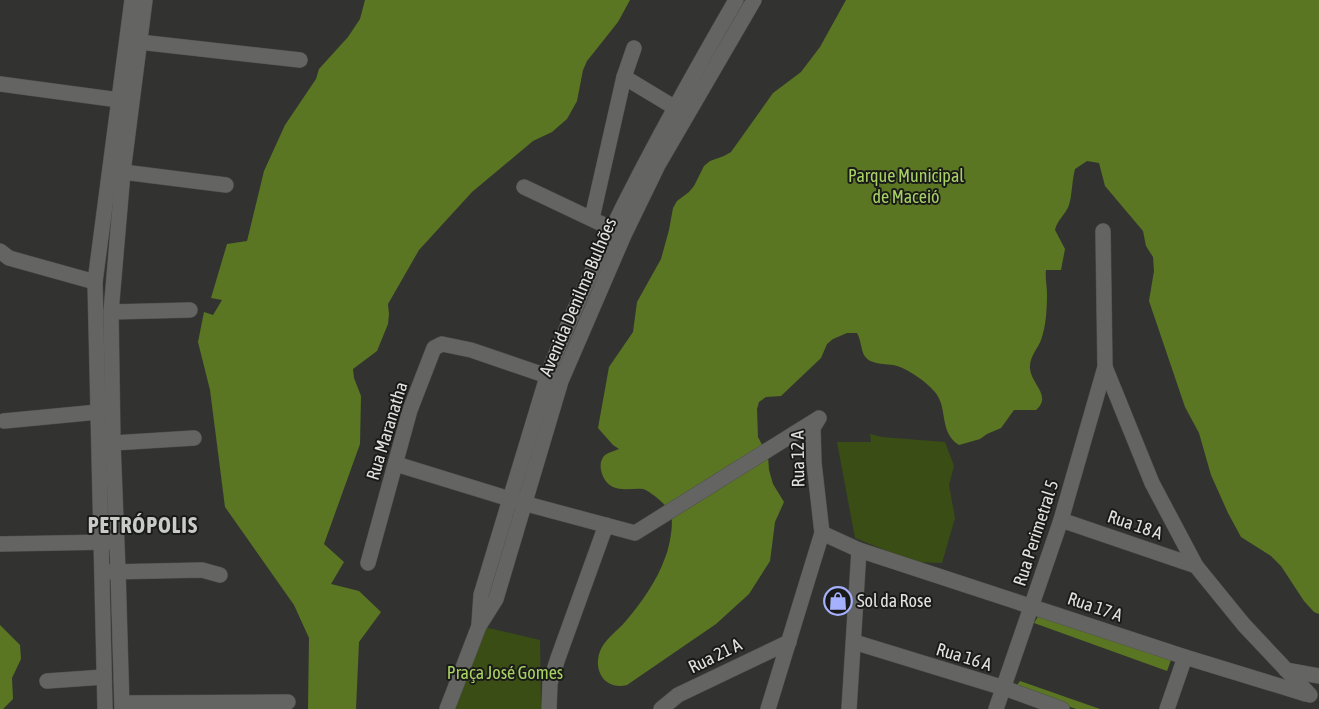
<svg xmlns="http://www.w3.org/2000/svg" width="1319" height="709" font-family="'Asap Condensed',sans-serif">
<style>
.green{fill:#394d15}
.forest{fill:#5a7623}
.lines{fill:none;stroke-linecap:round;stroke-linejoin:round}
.minor-casing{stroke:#4e4f4c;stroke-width:16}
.minor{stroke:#646562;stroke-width:15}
.labels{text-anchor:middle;stroke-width:4;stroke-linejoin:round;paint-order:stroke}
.park-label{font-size:18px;fill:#a8d164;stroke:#1a1a19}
.street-label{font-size:18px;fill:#e2e3e1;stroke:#1a1a19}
.poi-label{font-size:18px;fill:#e2e3e1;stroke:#1a1a19;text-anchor:start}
.district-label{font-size:22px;font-weight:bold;letter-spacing:1px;fill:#c9cbc7;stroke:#1a1a19}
</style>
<rect width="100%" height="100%" fill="#323330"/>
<g class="green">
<path d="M 870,434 L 882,437 L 945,442 L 954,466 L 949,485 L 955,518 L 942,563 L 914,562 L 855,538 L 837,442 L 871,442 Z"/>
<path d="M 484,627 L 540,640 L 541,709 L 453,709 Z"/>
</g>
<g class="forest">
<path d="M 365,0 L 630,0 L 618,22 L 587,61 L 583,70 L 577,101 L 567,119 L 552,132 L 533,141 L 472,192 L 419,250 L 388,304 L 389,314 L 388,324 L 377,351 L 353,369 L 354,378 L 361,396 L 360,444 L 324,544 L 344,562 L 331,584 L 359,591 L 381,612 L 359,642 L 356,709 L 308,709 L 309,638 L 294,605 L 225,507 L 210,390 L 198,342 L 204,312 L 213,315 L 222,300 L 211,298 L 227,244 L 247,241 L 264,171 L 285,125 L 316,79 L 319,69 L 348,37 L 360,19 Z"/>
<path d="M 846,0 L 1319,0 L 1319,614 L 1314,612 L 1304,601 L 1281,566 L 1271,556 L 1241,537 L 1228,513 L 1211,475 L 1199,433 L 1185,407 L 1149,301 L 1154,271 L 1153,257 L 1146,246 L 1143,231 L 1105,186 L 1099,163 L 1087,161 L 1075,169 C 1072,180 1072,196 1069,205 C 1066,214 1057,220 1055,230 L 1065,249 L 1061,270 L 1046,270 C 1045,278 1047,286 1047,294 C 1047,308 1046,327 1041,340 C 1037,350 1029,357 1030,369 C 1032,385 1052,396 1036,410 L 1014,410 L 1001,428 L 987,434 L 980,439 L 959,445 C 938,432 949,407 934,391 C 925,381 912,372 900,367 C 889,362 871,367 864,355 C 861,349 861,340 857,333 L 847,333 L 833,339 L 827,344 L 821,358 L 781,396 L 766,397 L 759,402 L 757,409 L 758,437 L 768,456 L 769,470 L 773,484 L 784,502 L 775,522 L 770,561 L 749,594 L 716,624 L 627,685 C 603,691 591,667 602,647 C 607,638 618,630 625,622 C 641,603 657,581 665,558 C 669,549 674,524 671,514 C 668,507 661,501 656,497 C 652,494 647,490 643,489 C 633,488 622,491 613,487 C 602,482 596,463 605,455 C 609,452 615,451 619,449 L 613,445 L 598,428 L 609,367 L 633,332 L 637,302 L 661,259 L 669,230 L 673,208 L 677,201 L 689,192 L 694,186 L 704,166 L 710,161 L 724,156 L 731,152 L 773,93 L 801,72 L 820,47 Z"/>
<path d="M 1039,615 L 1171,660 L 1167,671 L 1034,623 Z"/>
<path d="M 0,625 L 20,645 L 21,659 L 12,678 L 13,699 L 3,709 L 0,709 Z"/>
<path d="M 1020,681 L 1100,709 L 1076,709 L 1015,688 Z"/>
</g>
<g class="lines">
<defs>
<g id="minor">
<path d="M 139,42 L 300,60"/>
<path d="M 624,77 L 682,112"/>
<path d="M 0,84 L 119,100"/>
<path d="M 123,172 L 226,185"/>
<path d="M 524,187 L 621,233"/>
<path d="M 592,218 L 624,77 L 634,48"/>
<path d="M 1103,231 L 1105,367 L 1152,483 L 1196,566 L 1244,625 L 1310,695"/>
<path d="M 0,251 L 9,258 L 95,282"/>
<path d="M 111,312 L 190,310"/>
<path d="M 4,421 L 98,412"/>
<path d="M 113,443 L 194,438"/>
<path d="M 396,464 L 523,503 L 635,533 L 819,418 L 813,428 L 814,463 L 822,533 L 768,709"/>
<path d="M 1061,520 L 1196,566"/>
<path d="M 822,533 L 859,550 L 1185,657 L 1306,694"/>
<path d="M 1,544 L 111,542"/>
<path d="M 368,563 L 410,410 L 434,348 L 442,344 L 471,350 L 556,379"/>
<path d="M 109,572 L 202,570 L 220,575"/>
<path d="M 479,624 L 481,595 L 547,377 C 559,344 573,313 587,282 C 631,185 683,92 736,0"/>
<path d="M 854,642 L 1004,688 L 1062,709"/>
<path d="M 1286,670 L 1319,676"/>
<path d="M 47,681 L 104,677"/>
<path d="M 122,703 L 288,702"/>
<path d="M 105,709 L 95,282 L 132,0"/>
<path d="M 122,709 L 118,571 L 113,443 L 111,312 L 123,172 L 145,0"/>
<path d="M 447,709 L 479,626 L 496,599 L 561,381 L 624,235 L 658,165 L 754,0"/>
<path d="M 549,709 L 550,683 L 558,658 L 606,525"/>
<path d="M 661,709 L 678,695 L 789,642"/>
<path d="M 849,709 L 859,550"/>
<path d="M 996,709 L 1061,520 L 1105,367"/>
<path d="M 1167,709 L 1185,657"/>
</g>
</defs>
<use href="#minor" class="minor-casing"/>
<use href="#minor" class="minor"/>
</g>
<defs>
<symbol id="shop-ring" viewBox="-11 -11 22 22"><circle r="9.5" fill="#1a1a19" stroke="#a5b1fc" stroke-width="1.5"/><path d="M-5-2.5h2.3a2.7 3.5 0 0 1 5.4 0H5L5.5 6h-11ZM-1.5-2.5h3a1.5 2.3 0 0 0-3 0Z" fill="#a5b1fc"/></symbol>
</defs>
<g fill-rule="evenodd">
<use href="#shop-ring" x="822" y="585" width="32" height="32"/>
</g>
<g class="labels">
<g class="park-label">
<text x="906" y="182">Parque Municipal<tspan x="906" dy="21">de Maceió</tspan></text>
<text x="505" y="679">Praça José Gomes</text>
</g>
<g class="street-label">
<text transform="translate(578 297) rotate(-67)" y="6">Avenida Denilma Bulhões</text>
<text transform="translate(387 431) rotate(-73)" y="6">Rua Maranatha</text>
<text transform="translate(798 459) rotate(-91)" y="6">Rua 12 A</text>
<text transform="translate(1135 525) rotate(19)" y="6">Rua 18 A</text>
<text transform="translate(1036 533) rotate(-72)" y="6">Rua Perimetral 5</text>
<text transform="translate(1095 607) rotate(19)" y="6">Rua 17 A</text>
<text transform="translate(715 656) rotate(-26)" y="6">Rua 21 A</text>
<text transform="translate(964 657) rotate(17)" y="6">Rua 16 A</text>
</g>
<g class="poi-label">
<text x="857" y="607">Sol da Rose</text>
</g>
<g class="district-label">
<text x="143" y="533">PETRÓPOLIS</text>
</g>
</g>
</svg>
